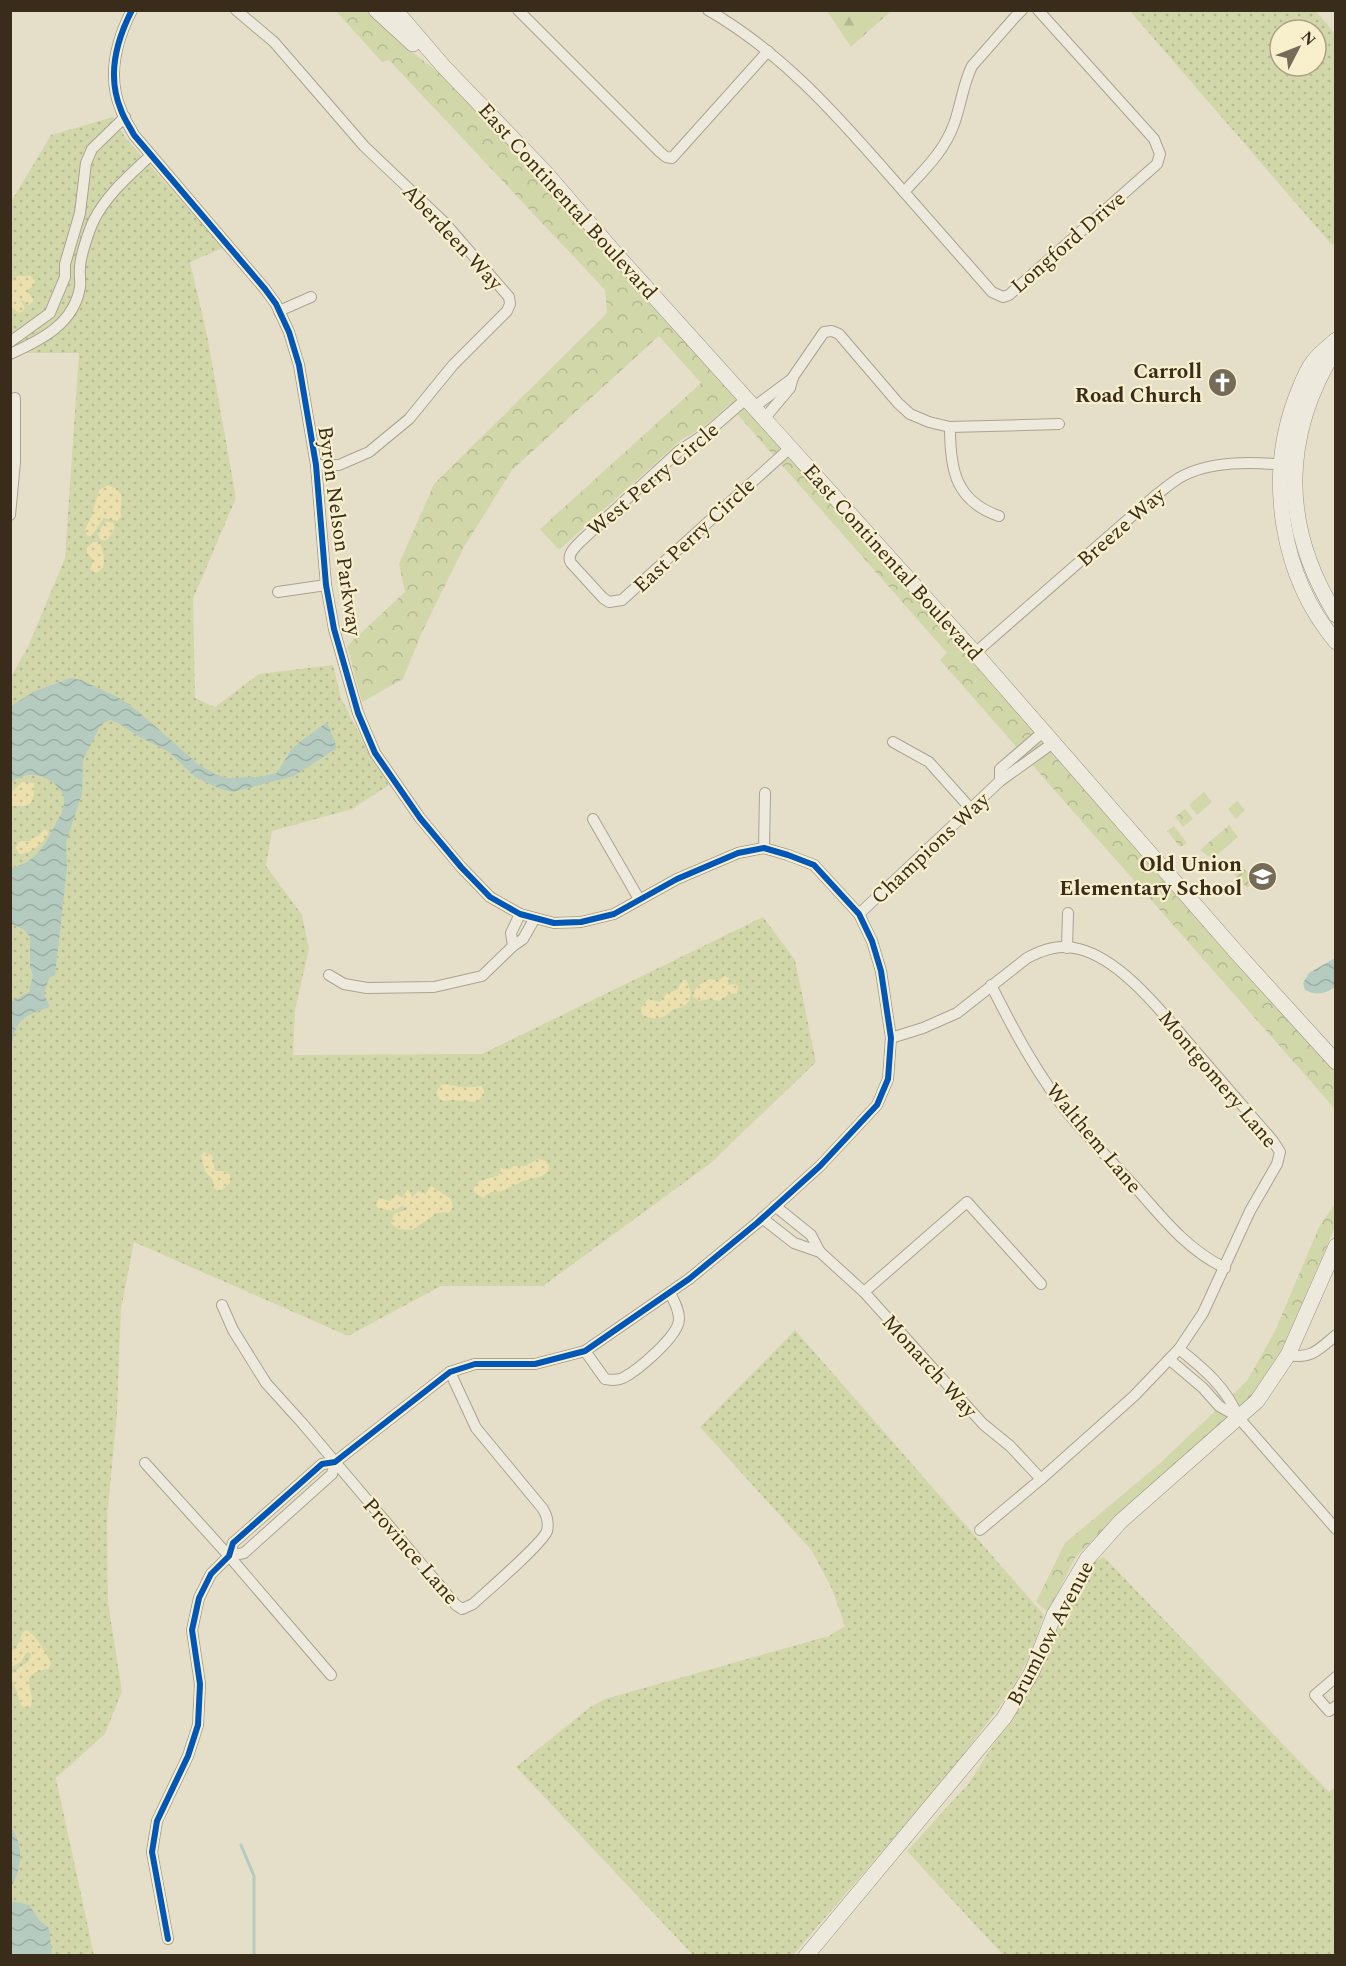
<svg xmlns="http://www.w3.org/2000/svg" width="1346" height="1966" font-family="Spectral,serif">
<style>
.grass{fill:url(#grass-dots);fill-rule:evenodd}
.forest{fill:url(#forest-firs)}
.sand{fill:url(#sand-dots)}
.park{fill:url(#park-crowns)}
.garden{fill:url(#garden-furrows)}
.pitch{fill:#d2d7aa}
.water{fill:url(#water-waves)}
.lines{fill:none;stroke-linecap:round;stroke-linejoin:round}
.stream{stroke:#b5cbbf;stroke-width:3}
.minor-casing{stroke:#aaa393;stroke-width:12}
.secondary-casing{stroke:#999383;stroke-width:16}
.minor{stroke:#ede9dc;stroke-width:10}
.secondary{stroke:#ede9dc;stroke-width:15}
.cycleway-casing{stroke:#f8efcd;stroke-width:10}
.cycleway{stroke:#0057b8;stroke-width:6}
.labels{text-anchor:middle;stroke-width:4.5;stroke-linejoin:round;paint-order:stroke}
.street-label{font-size:21px;fill:#392c1b;stroke:#f8efcd}
.poi-label{font-size:21px;font-weight:bold;fill:#392c1b;stroke:#f8efcd;text-anchor:end}
</style>
<defs>
<pattern id="grass-dots" width="8" height="8" patternUnits="userSpaceOnUse" patternTransform="scale(1.5)"><rect width="8" height="8" fill="#d2d7aa"/><path d="M2 2h.1M6 6h.1" fill="none" stroke="#b5b992" stroke-width="1.8" stroke-linecap="round"/></pattern>
<pattern id="forest-firs" width="22" height="20" patternUnits="userSpaceOnUse" patternTransform="scale(1.5)"><rect width="22" height="20" fill="#d2d7aa"/><path d="M5 1l3.5 6h-7zM16 11l3.5 6h-7z" fill="#b5b992"/></pattern>
<pattern id="sand-dots" width="8" height="8" patternUnits="userSpaceOnUse" patternTransform="scale(1.5)"><rect width="8" height="8" fill="#ebe0ae"/><path d="M2 2h.1M6 6h.1" fill="none" stroke="#cac095" stroke-width="1.8" stroke-linecap="round"/></pattern>
<pattern id="park-crowns" width="20" height="18" patternUnits="userSpaceOnUse" patternTransform="scale(1.5)"><rect width="20" height="18" fill="#d2d7aa"/><path d="M2 6a3 3 0 1 1 6 0M12 15a3 3 0 1 1 6 0" fill="none" stroke="#b5b992"/></pattern>
<pattern id="garden-furrows" width="10" height="10" patternUnits="userSpaceOnUse" patternTransform="scale(1.5)"><rect width="10" height="10" fill="#d2d7aa"/><path d="M-1 1l2-2M0 10L10 0M9 11l2-2" fill="none" stroke="#b5b992"/></pattern>
<pattern id="water-waves" width="16" height="10" patternUnits="userSpaceOnUse" patternTransform="scale(1.5)"><rect width="16" height="10" fill="#b5cbbf"/><path d="M0 5q4-4 8 0t8 0" fill="none" stroke="#9caea4"/></pattern>
</defs>
<rect width="100%" height="100%" fill="#e5dfc9"/>
<g class="grass">
<path d="M 1130,11 L 1316,11 L 1335,34 L 1336,242 L 1332,245 ZM 1280,30 L 1316,30 L 1316,66 L 1280,66 Z"/>
<path d="M 113,117 L 125,137 L 223,248 L 190,262 L 207,335 L 236,498 L 193,599 L 195,698 L 215,707 L 259,674 L 333,665 L 341,698 L 362,739 L 389,785 L 352,809 L 272,831 L 266,866 L 302,915 L 309,949 L 295,1010 L 293,1055 L 482,1054 L 763,917 L 795,960 L 816,1062 L 711,1163 L 543,1286 L 441,1286 L 348,1336 L 134,1242 L 121,1309 L 117,1413 L 107,1518 L 108,1603 L 122,1691 L 105,1734 L 56,1778 L 94,1955 L 11,1955 L 10,678 L 28,647 L 65,558 L 79,353 L 11,353 L 11,202 L 51,135 Z"/>
<path d="M 795,1330 L 1044,1615 L 1030,1655 L 1014,1687 L 949,1774 L 793,1955 L 693,1955 L 516,1767 L 589,1708 L 605,1699 L 829,1636 L 845,1626 L 832,1589 L 812,1551 L 700,1427 Z"/>
<path d="M 1104,1557 L 1329,1792 L 1335,1787 L 1335,1955 L 1003,1955 L 907,1851 L 969,1783 L 1035,1679 L 1067,1599 L 1091,1563 Z"/>
</g>
<path class="forest" d="M 827,11 L 891,11 L 851,47 Z"/>
<g class="sand">
<path d="M 18,276 L 31,276 L 35,282 L 33,286 L 26,291 L 33,298 L 33,302 L 29,305 L 20,299 L 25,308 L 23,311 L 19,313 L 10,306 L 12,281 Z"/>
<path d="M 108,485 C 130,494 118,501 121,517 L 117,521 L 104,518 L 92,535 L 88,537 L 85,530 L 92,515 L 99,490 Z"/>
<path d="M 106,521 L 113,523 L 115,528 L 108,539 L 104,541 L 99,538 L 98,533 Z"/>
<path d="M 93,542 L 98,542 C 104,547 105,561 103,568 L 96,573 L 90,569 L 93,560 L 87,553 L 87,548 Z"/>
<path d="M 22,782 L 34,783 L 34,794 L 31,803 L 25,806 L 11,806 L 11,793 Z"/>
<path d="M 44,829 L 48,831 L 48,834 C 42,844 31,854 19,854 L 16,848 C 20,838 22,842 30,841 L 33,837 L 39,836 Z"/>
<path d="M 725,976 L 730,979 L 727,985 L 735,984 L 738,986 L 737,993 L 729,994 L 719,1001 L 710,999 L 699,1001 L 693,997 C 694,986 702,983 710,979 L 718,981 Z"/>
<path d="M 683,980 L 686,980 C 695,994 691,1008 673,1009 C 665,1019 653,1021 642,1014 L 641,1008 L 648,999 L 660,1002 L 667,993 L 677,990 Z"/>
<path d="M 447,1084 C 459,1088 469,1088 481,1086 L 484,1091 L 483,1096 L 476,1102 L 452,1100 L 441,1101 L 437,1095 L 437,1090 L 442,1085 Z"/>
<path d="M 204,1152 L 212,1155 L 215,1171 L 226,1171 L 230,1175 L 230,1183 L 223,1189 L 218,1191 L 214,1188 L 213,1180 L 205,1171 L 201,1156 Z"/>
<path d="M 538,1159 L 546,1161 L 549,1166 L 548,1171 L 542,1176 L 523,1181 L 502,1191 L 491,1192 L 483,1198 L 474,1192 L 474,1188 L 479,1181 L 498,1176 L 501,1168 L 508,1170 L 514,1166 L 525,1166 Z"/>
<path d="M 431,1186 L 451,1199 L 453,1208 L 449,1212 L 437,1213 L 412,1230 L 398,1229 L 391,1223 L 394,1214 L 408,1209 L 406,1207 L 402,1206 L 393,1211 L 378,1208 L 376,1205 L 379,1198 L 390,1201 L 396,1194 L 402,1198 L 407,1190 L 410,1192 L 412,1198 L 418,1191 L 425,1194 Z"/>
<path d="M 27,1630 C 34,1633 49,1656 51,1664 L 48,1669 C 14,1675 37,1688 31,1707 C 18,1709 20,1700 17,1692 C 14,1684 11,1682 12,1673 L 29,1661 L 31,1654 L 29,1652 L 26,1653 L 21,1662 L 13,1666 L 11,1665 L 10,1650 L 16,1649 L 23,1632 Z"/>
</g>
<g class="park">
<path d="M 336,11 L 370,11 L 415,54 L 461,90 L 506,137 L 1335,1069 L 1335,1109 L 940,660 L 947,653 L 729,405 L 701,429 L 682,439 L 559,550 L 540,529 L 701,383 L 659,336 L 512,470 L 464,547 L 422,632 L 403,679 L 362,702 L 347,646 L 405,592 L 399,564 L 434,484 L 607,313 L 605,290 L 389,60 L 382,62 Z"/>
<path d="M 1185,809 L 1193,819 L 1183,827 L 1175,817 Z"/>
<path d="M 1229,825 L 1238,837 L 1212,859 L 1200,850 Z"/>
<path d="M 1174,826 L 1187,843 L 1180,847 L 1167,831 Z"/>
<path d="M 1335,1204 L 1335,1227 L 1273,1369 L 1254,1396 L 1109,1524 L 1075,1558 L 1048,1612 L 1036,1602 L 1065,1543 L 1158,1465 L 1247,1381 L 1275,1331 L 1319,1227 Z"/>
</g>
<path class="garden" d="M 1240,864 L 1255,881 L 1247,888 L 1231,871 Z"/>
<g class="pitch">
<path d="M 1204,792 L 1212,802 L 1197,815 L 1189,805 Z"/>
<path d="M 1237,801 L 1245,810 L 1236,819 L 1228,809 Z"/>
</g>
<g class="water">
<path d="M 71,678 L 81,680 L 121,699 L 139,712 L 198,764 L 215,774 L 228,778 L 259,777 L 277,773 L 289,753 L 297,744 L 327,722 L 337,748 L 294,776 L 233,792 L 218,788 L 195,777 L 169,752 L 138,736 L 118,723 L 110,720 L 104,723 L 99,728 L 83,760 L 82,794 L 66,842 L 67,868 L 55,975 L 49,978 L 44,994 L 50,1007 C 37,1011 22,1015 16,1029 C 13,1035 14,1039 11,1044 L 11,1002 L 29,992 L 33,975 L 30,967 L 30,937 L 23,929 L 11,924 L 11,868 C 33,864 44,847 53,829 C 58,819 65,810 64,798 C 64,793 60,790 57,786 C 44,773 24,771 11,783 L 11,706 L 35,691 Z"/>
<path d="M 1335,958 L 1335,987 C 1325,994 1317,996 1305,990 L 1303,983 L 1309,973 Z"/>
<path d="M 11,1827 C 24,1845 22,1869 11,1887 Z"/>
<path d="M 11,1901 L 29,1905 L 40,1921 L 49,1928 L 52,1955 L 11,1955 Z"/>
</g>
<g class="lines">
<path class="stream" d="M 241,1845 L 254,1876 L 254,1956"/>
<defs>
<g id="minor">
<path d="M 132,10 C 116,41 107,77 121,110 C 124,119 130,127 134,135 L 265,289 L 276,304 L 289,332 L 299,365 L 316,465 L 326,585 L 334,629 L 358,713 L 375,753 L 420,818 L 461,867 L 490,897 L 520,914 L 554,923 L 581,922 L 614,914 L 677,879 L 738,853 L 764,848 L 788,855 L 814,865 L 859,914 L 872,941 L 881,971 L 891,1038 L 888,1079 L 877,1105 L 820,1166 L 757,1223 L 689,1279 L 585,1351 L 535,1364 L 475,1364 L 450,1372 L 335,1462 L 322,1464 L 233,1543 L 229,1556 L 211,1574 L 199,1598 L 192,1630 L 200,1684 L 198,1725 L 188,1756 L 157,1821 L 152,1852 L 168,1939"/>
<path d="M 236,10 L 274,42 L 364,146 L 444,222 L 509,297 L 510,304 L 507,311 L 453,365 L 409,419 L 369,452 L 339,465 L 316,465"/>
<path d="M 518,10 L 660,152 L 666,157 L 672,158 L 768,51"/>
<path d="M 708,10 C 781,52 835,113 890,176 C 924,215 958,253 992,292 L 1003,297 L 1009,295 L 1157,164 L 1160,154 L 1154,139 L 1038,10"/>
<path d="M 904,192 C 923,171 944,152 954,124 C 961,105 963,84 972,66 L 1015,17 L 1022,10"/>
<path d="M 279,311 L 311,297"/>
<path d="M 10,342 L 50,313 L 65,277 L 65,264 L 80,213 L 86,163 L 92,149 L 125,117"/>
<path d="M 10,354 C 41,340 74,324 80,287 C 81,281 79,274 80,268 C 80,257 89,230 94,220 C 107,194 130,175 151,155"/>
<path d="M 746,399 L 708,432 L 679,451 L 581,541 C 575,547 566,555 571,563 L 603,598 L 609,602 L 622,600 L 790,448"/>
<path d="M 754,407 L 793,378"/>
<path d="M 764,419 L 790,388 L 793,377 L 824,332 L 832,331 L 839,334 L 898,403 L 910,414 L 929,422 L 950,427 L 1059,424"/>
<path d="M 950,427 C 950,469 955,501 999,516"/>
<path d="M 10,515 L 15,462 L 15,398"/>
<path d="M 278,592 L 326,585"/>
<path d="M 975,653 L 1156,495 C 1163,490 1171,483 1179,478 C 1210,460 1253,462 1287,465"/>
<path d="M 893,742 L 929,762 L 971,809"/>
<path d="M 1000,781 L 1000,769 L 1043,732"/>
<path d="M 593,819 L 639,899"/>
<path d="M 764,848 L 765,793"/>
<path d="M 859,914 L 1000,781 L 1053,743"/>
<path d="M 513,946 L 511,933 L 520,914"/>
<path d="M 1067,948 L 1068,913"/>
<path d="M 329,975 L 344,984 L 367,988 L 434,987 L 482,976 L 513,946 L 523,939 L 535,918"/>
<path d="M 991,985 C 1014,1031 1039,1078 1072,1118 C 1093,1142 1115,1166 1137,1189 C 1164,1220 1188,1250 1225,1268"/>
<path d="M 891,1038 L 923,1028 L 957,1013 L 1027,958 C 1044,949 1060,944 1079,949 C 1124,960 1168,1020 1198,1054 C 1223,1083 1248,1112 1273,1141 L 1280,1152 L 1277,1164 L 1250,1211 L 1203,1313 L 1179,1349 L 1134,1396 L 1041,1479 L 980,1530"/>
<path d="M 775,1206 L 811,1235 L 820,1252"/>
<path d="M 762,1218 L 794,1243 L 820,1252 L 864,1292 L 983,1424 L 1010,1446 L 1041,1479"/>
<path d="M 864,1292 L 967,1202 L 1041,1284"/>
<path d="M 222,1305 L 233,1330 L 266,1383 L 303,1424 L 456,1605 L 462,1609 L 473,1604 C 486,1592 543,1543 547,1531 C 549,1523 547,1516 543,1509 L 476,1428 L 450,1372"/>
<path d="M 1179,1349 C 1203,1368 1227,1388 1238,1417 L 1336,1529"/>
<path d="M 585,1351 L 605,1379 C 611,1380 616,1381 623,1378 C 638,1370 679,1336 679,1319 C 679,1309 674,1301 670,1293"/>
<path d="M 1288,1355 C 1312,1359 1318,1350 1336,1335"/>
<path d="M 1170,1360 L 1203,1388 L 1219,1406 L 1238,1417"/>
<path d="M 145,1463 L 229,1556 L 331,1675"/>
<path d="M 229,1556 L 244,1553 L 332,1474 L 335,1462"/>
<path d="M 1336,1677 L 1315,1695 L 1329,1711 L 1336,1706"/>
</g>
<g id="secondary">
<path d="M 376,10 L 413,44"/>
<path d="M 395,10 L 444,67 L 544,171 L 615,253 L 975,653 L 1237,953 L 1336,1062"/>
<path d="M 1336,340 C 1328,347 1319,354 1313,362 C 1305,372 1300,388 1295,400 C 1266,480 1281,576 1336,642"/>
<path d="M 1336,348 C 1281,437 1281,526 1336,615"/>
<path d="M 806,1956 L 1004,1718 L 1032,1672 L 1054,1615 L 1087,1559 L 1121,1521 L 1257,1401 L 1288,1355 L 1336,1246"/>
</g>
</defs>
<use href="#minor" class="minor-casing"/>
<use href="#secondary" class="secondary-casing"/>
<use href="#minor" class="minor"/>
<use href="#secondary" class="secondary"/>
<defs>
<path id="cycleway" d="M 132,10 C 116,41 107,77 121,110 C 124,119 130,127 134,135 L 265,289 L 276,304 L 289,332 L 299,365 L 316,465 L 326,585 L 334,629 L 358,713 L 375,753 L 420,818 L 461,867 L 490,897 L 520,914 L 554,923 L 581,922 L 614,914 L 677,879 L 738,853 L 764,848 L 788,855 L 814,865 L 859,914 L 872,941 L 881,971 L 891,1038 L 888,1079 L 877,1105 L 820,1166 L 757,1223 L 689,1279 L 585,1351 L 535,1364 L 475,1364 L 450,1372 L 335,1462 L 322,1464 L 233,1543 L 229,1556 L 211,1574 L 199,1598 L 192,1630 L 200,1684 L 198,1725 L 188,1756 L 157,1821 L 152,1852 L 168,1939"/>
</defs>
<use href="#cycleway" class="cycleway-casing"/>
<use href="#cycleway" class="cycleway"/>
</g>
<defs>
<symbol id="church-disc" viewBox="-11 -11 22 22"><circle r="9.5" fill="#756b58" stroke="#f8efcd"/><path d="M-1.2-6h2.4v3.5h3.3v2.4h-3.3V6h-2.4V-.1h-3.3v-2.4h3.3Z" fill="#fff"/></symbol>
<symbol id="school-disc" viewBox="-11 -11 22 22"><circle r="9.5" fill="#756b58" stroke="#f8efcd"/><path d="M0-5L7-2L0 1L-7-2ZM-4 1L0 2.5L4 1V4Q0 6-4 4Z" fill="#fff"/></symbol>
</defs>
<g fill-rule="evenodd">
<use href="#church-disc" x="1206" y="366" width="33" height="33"/>
<use href="#school-disc" x="1246" y="860" width="33" height="33"/>
</g>
<g class="labels">
<g class="street-label">
<text transform="translate(568 201) rotate(48)" y="7">East Continental Boulevard</text>
<text transform="translate(453 237) rotate(47)" y="7">Aberdeen Way</text>
<text transform="translate(1068 242) rotate(-41)" y="7">Longford Drive</text>
<text transform="translate(653 479) rotate(-40)" y="7">West Perry Circle</text>
<text transform="translate(1121 527) rotate(-41)" y="7">Breeze Way</text>
<text transform="translate(340 531) rotate(82)" y="7">Byron Nelson Parkway</text>
<text transform="translate(694 535) rotate(-43)" y="7">East Perry Circle</text>
<text transform="translate(893 562) rotate(48)" y="7">East Continental Boulevard</text>
<text transform="translate(930 848) rotate(-43)" y="7">Champions Way</text>
<text transform="translate(1218 1079) rotate(50)" y="7">Montgomery Lane</text>
<text transform="translate(1094 1138) rotate(50)" y="7">Walthem Lane</text>
<text transform="translate(930 1366) rotate(48)" y="7">Monarch Way</text>
<text transform="translate(411 1551) rotate(49)" y="7">Province Lane</text>
<text transform="translate(1050 1633) rotate(-62)" y="7">Brumlow Avenue</text>
</g>
<g class="poi-label">
<text x="1202" y="378">Carroll<tspan x="1202" dy="24">Road Church</tspan></text>
<text x="1242" y="871">Old Union<tspan x="1242" dy="24">Elementary School</tspan></text>
</g>
</g>
<rect width="1346" height="1966" fill="none" stroke="#392c1b" stroke-width="24"/>
<g transform="translate(1298 48) rotate(48)"><circle r="28" fill="#f8efcd" stroke="#aca186" stroke-width="1.5"/>
<path d="M0-4.5L10 22L0 15L-10 22Z" fill="#756b58"/>
<text y="-9" font-size="16" font-weight="bold" text-anchor="middle" fill="#392c1b">N</text>
</g>
</svg>
